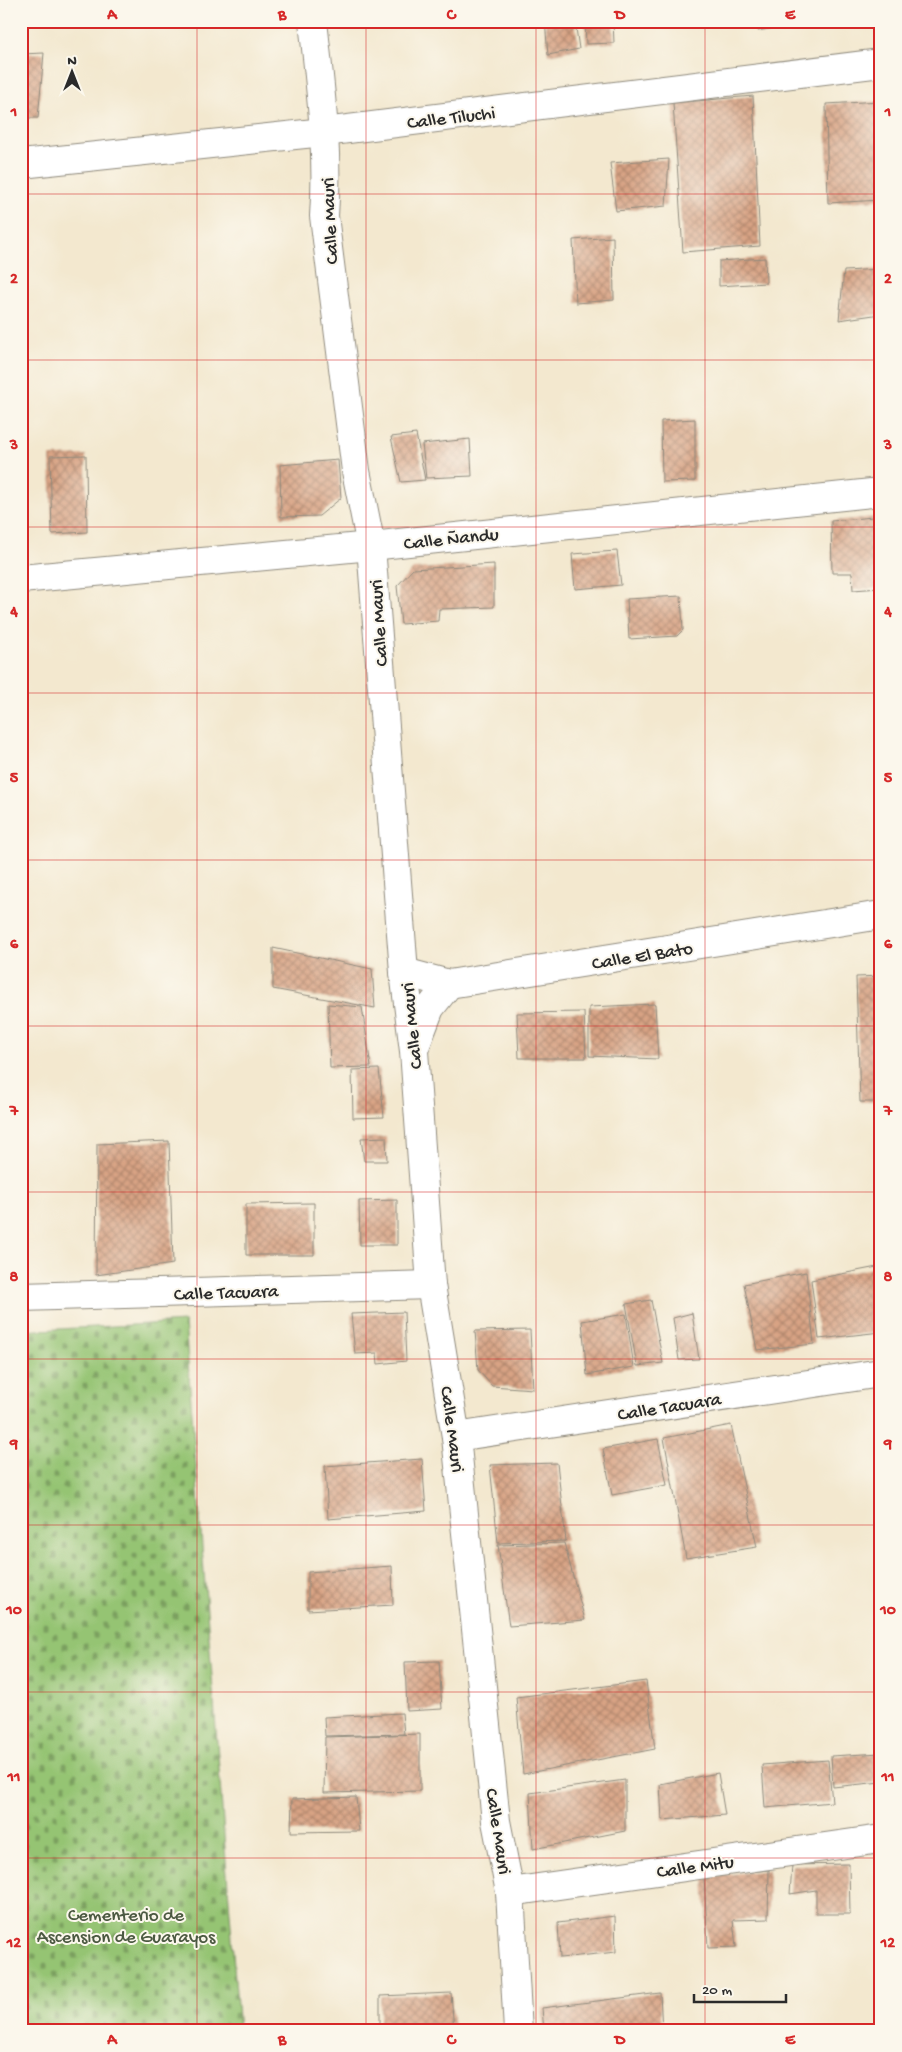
<svg xmlns="http://www.w3.org/2000/svg" width="902" height="2052" font-family="'Gochi Hand',sans-serif">
<style>
.cemetery{fill:url(#cemetery-stones);stroke:#60784f}
.building{fill:url(#building-cross-hatch)}
.lines{fill:none;stroke-linecap:round;stroke-linejoin:round}
.minor-casing{stroke:#8f8a7d;stroke-width:30}
.minor{stroke:#fff;stroke-width:28}
.grid{fill:none;stroke:#d62828;stroke-width:1;stroke-opacity:0.55}
.labels{text-anchor:middle;stroke-width:4;stroke-linejoin:round;paint-order:stroke}
.street-label{font-size:19px;fill:#2b2b2b;stroke:#fbf7ec}
.park-label{font-size:19px;fill:#4b5941;stroke:#fbf7ec}
.neatline{fill:none;stroke:#d62828;stroke-width:2}
.grid-label{font-size:16px;text-anchor:middle;font-weight:bold;fill:#d62828}
</style>
<defs>
<pattern id="cemetery-stones" width="16" height="16" patternUnits="userSpaceOnUse" patternTransform="scale(1.25)"><rect width="16" height="16" fill="#95c473"/><path d="M2 7V4a2 2 0 0 1 4 0v3zM10 15v-3a2 2 0 0 1 4 0v3z" fill="#7a9f5f"/></pattern>
<pattern id="building-cross-hatch" width="8" height="8" patternUnits="userSpaceOnUse" patternTransform="scale(1.25)"><rect width="8" height="8" fill="#d8a384"/><path d="M0 0l8 8M0 8l8-8" fill="none" stroke="#af856c"/></pattern>
</defs>
<rect width="100%" height="100%" fill="#fbf7ec"/>
<filter id="ink" filterUnits="userSpaceOnUse"><feTurbulence type="fractalNoise" baseFrequency=".02" numOctaves="2"/><feDisplacementMap in="SourceGraphic" scale="10" xChannelSelector="R" yChannelSelector="G"/><feConvolveMatrix kernelMatrix="1 2 1 2 8 2 1 2 1" color-interpolation-filters="sRGB"/></filter>
<filter id="wash" filterUnits="userSpaceOnUse"><feTurbulence type="fractalNoise" baseFrequency=".0096" numOctaves="4" result="noise"/><feDisplacementMap in="SourceGraphic" scale="20" xChannelSelector="R" yChannelSelector="G"/><feGaussianBlur stdDeviation="1.12" result="paint"/><feColorMatrix in="noise" values="0 0 0 0 0 0 0 0 0 0 0 0 0 0 0 0 0 1.4 0 .05"/><feComposite in="paint" operator="in"/></filter>
<g filter="url(#wash)">
<rect width="100%" height="100%" fill="#f3e8cf"/>
<path class="cemetery" d="M 185,1322 L 239,2031 L 21,2031 L 21,1331 Z"/>
<g id="blocks">
<g class="building">
<path d="M 545,21 L 575,21 L 579,49 L 548,55 Z"/>
<path d="M 585,21 L 613,21 L 614,43 L 586,44 Z"/>
<path d="M 757,21 L 807,21 L 808,22 L 758,31 Z"/>
<path d="M 44,53 L 38,118 L 21,118 L 21,54 Z"/>
<path d="M 753,96 L 760,246 L 683,252 L 673,103 Z"/>
<path d="M 881,101 L 881,200 L 828,203 L 826,104 Z"/>
<path d="M 669,159 L 666,206 L 616,211 L 610,163 Z"/>
<path d="M 613,237 L 614,300 L 576,303 L 573,240 Z"/>
<path d="M 765,258 L 766,283 L 719,286 L 719,261 Z"/>
<path d="M 881,269 L 881,314 L 839,320 L 844,271 Z"/>
<path d="M 695,419 L 695,481 L 662,482 L 661,421 Z"/>
<path d="M 416,434 L 425,480 L 401,482 L 391,437 Z"/>
<path d="M 470,439 L 472,476 L 426,478 L 422,444 Z"/>
<path d="M 86,455 L 87,532 L 52,534 L 50,456 Z"/>
<path d="M 338,460 L 341,498 L 319,516 L 281,517 L 280,465 Z"/>
<path d="M 873,517 L 880,588 L 853,590 L 852,573 L 832,573 L 831,521 Z"/>
<path d="M 617,551 L 621,585 L 575,589 L 572,554 Z"/>
<path d="M 494,564 L 494,607 L 439,609 L 438,621 L 401,624 L 397,586 L 413,569 Z"/>
<path d="M 681,596 L 683,630 L 677,636 L 629,639 L 627,599 Z"/>
<path d="M 273,948 L 372,969 L 375,1008 L 273,989 Z"/>
<path d="M 881,976 L 881,1102 L 860,1102 L 856,977 Z"/>
<path d="M 328,1004 L 362,1007 L 371,1067 L 330,1068 Z"/>
<path d="M 655,1004 L 658,1059 L 589,1056 L 589,1007 Z"/>
<path d="M 584,1012 L 586,1058 L 519,1058 L 517,1013 Z"/>
<path d="M 379,1069 L 384,1117 L 353,1118 L 352,1070 Z"/>
<path d="M 386,1137 L 387,1161 L 364,1161 L 361,1138 Z"/>
<path d="M 169,1141 L 173,1264 L 96,1275 L 97,1144 Z"/>
<path d="M 397,1200 L 397,1245 L 360,1245 L 359,1201 Z"/>
<path d="M 314,1203 L 314,1255 L 246,1255 L 246,1204 Z"/>
<path d="M 877,1267 L 881,1290 L 881,1332 L 819,1339 L 811,1280 Z"/>
<path d="M 806,1272 L 814,1344 L 757,1350 L 744,1284 Z"/>
<path d="M 651,1300 L 663,1363 L 637,1366 L 626,1304 Z"/>
<path d="M 404,1312 L 406,1361 L 378,1364 L 377,1353 L 355,1354 L 351,1314 Z"/>
<path d="M 692,1313 L 699,1359 L 679,1360 L 673,1318 Z"/>
<path d="M 626,1314 L 634,1367 L 587,1375 L 582,1321 Z"/>
<path d="M 530,1330 L 533,1389 L 492,1386 L 478,1370 L 475,1331 Z"/>
<path d="M 731,1425 L 757,1547 L 686,1558 L 664,1438 Z"/>
<path d="M 658,1439 L 667,1485 L 612,1495 L 603,1449 Z"/>
<path d="M 422,1459 L 426,1511 L 328,1519 L 325,1466 Z"/>
<path d="M 557,1463 L 566,1541 L 498,1543 L 490,1465 Z"/>
<path d="M 564,1543 L 585,1620 L 509,1626 L 498,1545 Z"/>
<path d="M 392,1566 L 393,1605 L 308,1610 L 308,1572 Z"/>
<path d="M 439,1661 L 442,1709 L 407,1711 L 405,1662 Z"/>
<path d="M 646,1681 L 655,1749 L 523,1774 L 516,1697 Z"/>
<path d="M 402,1713 L 404,1734 L 325,1736 L 324,1717 Z"/>
<path d="M 420,1734 L 420,1791 L 324,1793 L 325,1737 Z"/>
<path d="M 881,1753 L 881,1782 L 833,1787 L 831,1756 Z"/>
<path d="M 828,1760 L 832,1802 L 765,1808 L 762,1765 Z"/>
<path d="M 718,1773 L 725,1815 L 662,1820 L 660,1784 Z"/>
<path d="M 625,1780 L 625,1831 L 533,1849 L 530,1793 Z"/>
<path d="M 356,1797 L 359,1831 L 291,1832 L 292,1799 Z"/>
<path d="M 849,1864 L 850,1914 L 816,1914 L 816,1890 L 790,1894 L 792,1865 Z"/>
<path d="M 769,1870 L 768,1919 L 733,1920 L 736,1947 L 708,1948 L 704,1877 Z"/>
<path d="M 615,1916 L 616,1952 L 560,1958 L 558,1923 Z"/>
<path d="M 451,1993 L 454,2031 L 380,2031 L 380,1996 Z"/>
<path d="M 660,1993 L 662,2031 L 544,2031 L 542,2008 Z"/>
</g>
</g>
</g>
<g filter="url(#ink)">
<use href="#blocks" fill-opacity="0" stroke="#8f8a7d" stroke-width="1"/>
<g class="lines">
<defs>
<g id="minor">
<path d="M 313,21 C 320,86 329,151 324,216 L 356,471 L 371,546 L 404,972 L 414,1051 L 431,1285 L 456,1437 L 496,1821 L 510,1892 L 518,2031"/>
<path d="M 21,164 L 324,132 L 881,63"/>
<path d="M 21,579 L 371,546 L 881,492"/>
<path d="M 404,972 L 449,984 L 881,915"/>
<path d="M 415,1047 L 430,1008 L 449,984"/>
<path d="M 21,1297 L 431,1285"/>
<path d="M 456,1437 L 881,1373"/>
<path d="M 510,1892 L 881,1839"/>
</g>
</defs>
<use href="#minor" class="minor-casing"/>
<use href="#minor" class="minor"/>
</g>
</g>
<path class="grid" d="M 197,21 L 197,2031M 366,21 L 366,2031M 536,21 L 536,2031M 705,21 L 705,2031M 21,194 L 881,194M 21,360 L 881,360M 21,527 L 881,527M 21,693 L 881,693M 21,860 L 881,860M 21,1026 L 881,1026M 21,1192 L 881,1192M 21,1359 L 881,1359M 21,1525 L 881,1525M 21,1692 L 881,1692M 21,1858 L 881,1858"/>
<g class="labels">
<g class="street-label">
<text transform="translate(451 116) rotate(-7)" y="7">Calle Tiluchi</text>
<text transform="translate(328 221) rotate(-93)" y="7">Calle Mauri</text>
<text transform="translate(451 537) rotate(-6)" y="7">Calle Ñandu</text>
<text transform="translate(377 623) rotate(-94)" y="7">Calle Mauri</text>
<text transform="translate(642 954) rotate(-9)" y="7">Calle El Bato</text>
<text transform="translate(410 1026) rotate(-96)" y="7">Calle Mauri</text>
<text transform="translate(226 1291) rotate(-2)" y="7">Calle Tacuara</text>
<text transform="translate(669 1405) rotate(-9)" y="7">Calle Tacuara</text>
<text transform="translate(454 1429) rotate(82)" y="7">Calle Mauri</text>
<text transform="translate(500 1831) rotate(81)" y="7">Calle Mauri</text>
<text transform="translate(695 1865) rotate(-8)" y="7">Calle Mitu</text>
</g>
<g class="park-label">
<text x="126" y="1920">Cementerio de<tspan x="126" dy="22">Ascension de Guarayos</tspan></text>
</g>
</g>
<rect width="902" height="2052" fill="none" stroke="#fbf7ec" stroke-width="55"/>
<g transform="translate(72 72)" stroke="#fbf7ec" stroke-width="4" paint-order="stroke">
<path d="M0-4L9 19L0 12L-9 19Z" fill="#2b2b2b"/>
<text y="-8" font-size="14" font-weight="bold" text-anchor="middle" fill="#2b2b2b">N</text>
</g>
<path d="M694 1994v8h92v-8" fill="none" stroke="#2b2b2b" stroke-width="2.5"/>
<text x="702" y="1994" font-size="15" fill="#2b2b2b" stroke="#fbf7ec" stroke-width="4" paint-order="stroke">20 m</text>
<rect x="28" y="28" width="846" height="1996" class="neatline"/>
<g class="grid-label">
<text x="112" y="19">A</text>
<text x="282" y="19">B</text>
<text x="451" y="19">C</text>
<text x="620" y="19">D</text>
<text x="790" y="19">E</text>
<text x="14" y="116">1</text>
<text x="888" y="116">1</text>
<text x="14" y="283">2</text>
<text x="888" y="283">2</text>
<text x="14" y="449">3</text>
<text x="888" y="449">3</text>
<text x="14" y="616">4</text>
<text x="888" y="616">4</text>
<text x="14" y="782">5</text>
<text x="888" y="782">5</text>
<text x="14" y="948">6</text>
<text x="888" y="948">6</text>
<text x="14" y="1115">7</text>
<text x="888" y="1115">7</text>
<text x="14" y="1281">8</text>
<text x="888" y="1281">8</text>
<text x="14" y="1448">9</text>
<text x="888" y="1448">9</text>
<text x="14" y="1614">10</text>
<text x="888" y="1614">10</text>
<text x="14" y="1781">11</text>
<text x="888" y="1781">11</text>
<text x="14" y="1947">12</text>
<text x="888" y="1947">12</text>
<text x="112" y="2044">A</text>
<text x="282" y="2044">B</text>
<text x="451" y="2044">C</text>
<text x="620" y="2044">D</text>
<text x="790" y="2044">E</text>
</g>
</svg>
